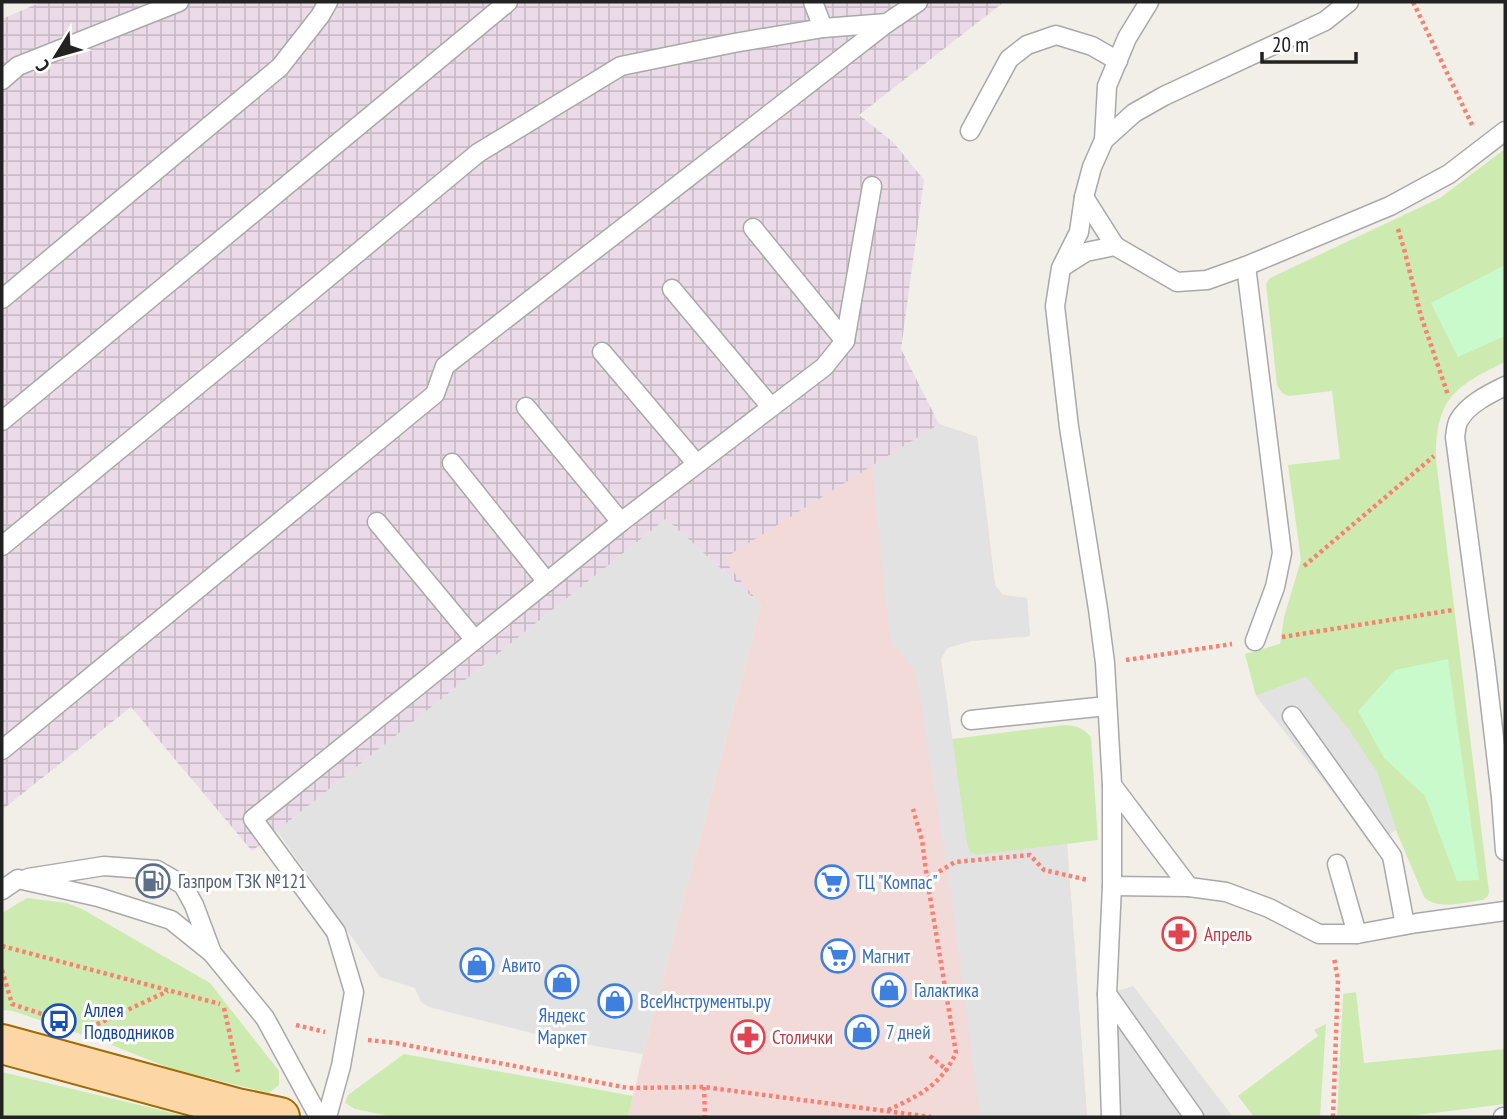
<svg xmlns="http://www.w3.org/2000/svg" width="1507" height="1119" font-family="'PT Sans Narrow',sans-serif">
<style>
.commercial{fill:#f2dad9}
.industrial{fill:url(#industrial-grid)}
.grass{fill:#cdebb0}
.park{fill:#c8facc}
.parking{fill:#e2e2e2}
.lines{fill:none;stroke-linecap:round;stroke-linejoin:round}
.service-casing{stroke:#a9a9a9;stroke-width:21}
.primary-casing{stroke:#a06b00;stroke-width:42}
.path{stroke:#fa8072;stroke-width:4.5;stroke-dasharray:3.5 3.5;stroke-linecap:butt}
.service{stroke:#fff;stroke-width:18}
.primary{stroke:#fcd6a4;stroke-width:38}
.labels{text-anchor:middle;stroke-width:6;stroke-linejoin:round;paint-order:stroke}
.service-label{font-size:19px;fill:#4e5e75;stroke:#fff;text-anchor:start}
.shop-label{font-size:19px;fill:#366cbe;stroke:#fff;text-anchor:start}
.health-label{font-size:19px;fill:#be3a42;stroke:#fff;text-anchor:start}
.transit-label{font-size:19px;fill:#164399;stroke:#fff;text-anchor:start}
</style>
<defs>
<pattern id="industrial-grid" width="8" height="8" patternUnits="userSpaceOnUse" patternTransform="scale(1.75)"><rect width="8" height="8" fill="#ebdbe8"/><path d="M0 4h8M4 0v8" fill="none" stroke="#c9bcc7"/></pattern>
</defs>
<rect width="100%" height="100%" fill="#f2efe9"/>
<path class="commercial" d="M 939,424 L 977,437 L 995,585 L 1003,595 L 1027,598 L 1030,636 L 971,641 L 947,648 L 941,659 L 967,845 L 970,852 L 1067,844 L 1087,1117 L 628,1117 L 643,1054 L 761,605 L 722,559 Z"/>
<path class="industrial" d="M 41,2 L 1004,2 L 859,115 L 893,142 L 924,180 L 901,349 L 939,424 L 723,559 L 761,605 L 666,519 L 252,851 L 131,707 L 2,810 L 2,19 Z"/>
<g class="grass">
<path d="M 1505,149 L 1505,362 C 1454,387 1436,398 1436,459 L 1489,892 L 1488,896 L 1483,900 C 1464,902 1439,911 1424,897 L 1396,830 L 1377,772 L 1306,677 L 1256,696 L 1245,654 L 1280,644 L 1284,617 L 1301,560 L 1288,465 L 1340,459 L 1332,391 L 1289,396 C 1282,394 1280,391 1277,385 L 1266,284 L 1270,278 L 1440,198 Z"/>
<path d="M 1065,725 C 1077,726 1083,728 1091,737 L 1098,840 L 977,855 L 970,852 L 967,845 L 952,739 Z"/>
<path d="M 27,898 L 67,903 L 82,909 L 210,983 L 279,1071 L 279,1085 L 269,1093 L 172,1069 L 104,1042 L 13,1011 L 2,1010 L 2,913 Z"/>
<path d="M 1356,992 L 1364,1063 L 1505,1049 L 1505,1104 L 1402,1117 L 1337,1117 L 1343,994 Z"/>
<path d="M 1326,1024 L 1320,1117 L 1254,1117 L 1238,1096 L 1318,1036 L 1314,1030 Z"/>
<path d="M 404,1054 L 633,1096 L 628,1117 L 394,1117 L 355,1109 L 345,1103 L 348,1095 Z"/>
<path d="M 2,1072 L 189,1117 L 2,1117 Z"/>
</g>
<g class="park">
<path d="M 1505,265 L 1505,336 L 1458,357 L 1431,303 Z"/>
<path d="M 1448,659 L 1479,880 L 1457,881 L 1425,796 L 1384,758 L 1358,711 L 1395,670 Z"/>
</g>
<g class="parking">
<path d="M 939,424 L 977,437 L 995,585 L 1003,595 L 1027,598 L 1030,636 L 971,641 L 947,648 L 941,659 L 967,845 L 970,852 L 977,855 L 1067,844 L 1087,1117 L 980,1117 L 950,887 L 916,673 L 890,639 L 872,467 Z"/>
<path d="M 666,519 L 761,605 L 643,1054 L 559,1040 L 429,1007 L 421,1002 L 415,988 L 380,977 L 277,831 Z"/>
<path d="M 1306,677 L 1348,728 L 1377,772 L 1396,830 L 1371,846 L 1335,795 L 1256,696 Z"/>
<path d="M 1133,986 L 1181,1049 L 1233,1117 L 1112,1117 L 1107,994 Z"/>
</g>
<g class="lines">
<defs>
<g id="service">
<path d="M 813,2 L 823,28"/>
<path d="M 2,80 L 18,66 L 179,2"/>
<path d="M 970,131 L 1009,59 L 1027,45 L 1056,35 L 1092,46 L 1118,61"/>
<path d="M 1104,140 L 1107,86 L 1127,38 L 1149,2"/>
<path d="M 1084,197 L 1115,246"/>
<path d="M 753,228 L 845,341"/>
<path d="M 1064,266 L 1086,252 L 1115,246 L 1177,282 L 1207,280 L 1246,266 L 1390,206 L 1449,174 L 1505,131"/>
<path d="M 1246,266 L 1282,553 L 1275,587 L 1255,641"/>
<path d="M 672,289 L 771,407"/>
<path d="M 2,299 L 280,67 L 320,16 L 328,2"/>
<path d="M 602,352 L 696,463"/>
<path d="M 1505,386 C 1489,394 1468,404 1459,420 C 1456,425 1456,432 1455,437 L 1486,669 L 1501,797 L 1505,851"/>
<path d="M 526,407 L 621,522"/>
<path d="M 2,421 L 508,2"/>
<path d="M 452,463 L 547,582"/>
<path d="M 377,522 L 475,640"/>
<path d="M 2,546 L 238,352 L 478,153 L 621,66 L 734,43 L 823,28 L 887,23 L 918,2"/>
<path d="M 1292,716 L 1392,856 L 1405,925"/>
<path d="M 971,720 L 1107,706"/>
<path d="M 2,750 L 435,394 L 445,366 L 887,23"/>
<path d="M 1112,785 L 1189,887"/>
<path d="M 1337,864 L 1357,934"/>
<path d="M 28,878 L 104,866 L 157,870 L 183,885 L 194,905 L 212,953"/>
<path d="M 1112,886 L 1189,887 L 1226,892 L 1269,908 L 1319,934 L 1357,934 L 1417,923 L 1505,911"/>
<path d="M 2,890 L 18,879 L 98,897 L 171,920 L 212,953 L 265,1018 L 319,1117"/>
<path d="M 1107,994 L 1194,1117"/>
<path d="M 327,1117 L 341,1066 L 354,992 L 336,932 L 253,819 L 621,522 L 824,367 L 845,341 L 872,186"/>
<path d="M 1111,1117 L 1107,994 L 1112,886 L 1112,785 L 1105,663 L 1098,609 L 1069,427 L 1055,306 L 1061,268 L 1079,232 L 1084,197 L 1092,167 L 1104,140 L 1134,113 L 1164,96 L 1325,21 L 1349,2"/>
<path d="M 1503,1117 L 1505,1117"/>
</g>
<path id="primary" d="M 2,1044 L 237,1108 L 280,1117"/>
</defs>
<use href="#service" class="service-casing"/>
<use href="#primary" class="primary-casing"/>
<g class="path">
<path d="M 1413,2 L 1473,127"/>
<path d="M 1398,229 L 1404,249 L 1421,316 L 1448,395"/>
<path d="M 1304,566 L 1434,456"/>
<path d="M 1282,637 L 1453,610"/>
<path d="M 1126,660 L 1232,644"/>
<path d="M 927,879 L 955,862 L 1030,855 L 1044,870 L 1088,880"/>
<path d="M 2,946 L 220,1004"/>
<path d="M 2,970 L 12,1004 L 69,1023"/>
<path d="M 224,1008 L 238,1072"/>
<path d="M 296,1025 L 325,1032"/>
<path d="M 84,1028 L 87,1029 L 168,991"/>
<path d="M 368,1040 L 396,1043 L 628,1088 L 704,1087 L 931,1117"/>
<path d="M 930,1056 L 948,1071"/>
<path d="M 704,1087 L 705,1117"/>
<path d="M 888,1110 C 920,1095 940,1086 956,1053 L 927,879 L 922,840 L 913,809"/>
<path d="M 1333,1117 L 1338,980 L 1334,958"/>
</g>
<use href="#service" class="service"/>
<use href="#primary" class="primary"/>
</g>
<defs>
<symbol id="fuel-ring" viewBox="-11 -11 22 22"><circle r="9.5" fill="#fff" stroke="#5c6f8a" stroke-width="1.5"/><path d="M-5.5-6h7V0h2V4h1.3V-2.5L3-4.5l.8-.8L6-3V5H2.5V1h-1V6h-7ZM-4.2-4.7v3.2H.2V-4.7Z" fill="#5c6f8a"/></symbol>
<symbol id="supermarket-ring" viewBox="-11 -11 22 22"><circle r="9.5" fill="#fff" stroke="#3f7fe0" stroke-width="1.5"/><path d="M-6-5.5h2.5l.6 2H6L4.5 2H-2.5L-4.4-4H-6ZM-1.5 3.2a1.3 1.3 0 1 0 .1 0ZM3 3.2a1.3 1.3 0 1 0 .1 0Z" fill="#3f7fe0"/></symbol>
<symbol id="pharmacy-ring" viewBox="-11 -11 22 22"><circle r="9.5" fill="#fff" stroke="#e0444e" stroke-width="1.5"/><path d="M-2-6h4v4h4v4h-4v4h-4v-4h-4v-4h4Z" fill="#e0444e"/></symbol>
<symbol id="shop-ring" viewBox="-11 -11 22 22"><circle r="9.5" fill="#fff" stroke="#3f7fe0" stroke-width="1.5"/><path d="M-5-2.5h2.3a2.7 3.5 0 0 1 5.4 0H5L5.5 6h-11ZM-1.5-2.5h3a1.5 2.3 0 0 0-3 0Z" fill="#3f7fe0"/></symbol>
<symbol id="bus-ring" viewBox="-11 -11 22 22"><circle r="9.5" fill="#fff" stroke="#1a4fb4" stroke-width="1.5"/><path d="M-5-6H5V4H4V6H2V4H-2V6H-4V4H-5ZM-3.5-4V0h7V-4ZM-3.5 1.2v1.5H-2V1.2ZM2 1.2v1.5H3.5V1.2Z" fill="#1a4fb4"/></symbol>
</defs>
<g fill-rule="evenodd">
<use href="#fuel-ring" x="134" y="862" width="38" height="38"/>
<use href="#supermarket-ring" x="813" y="863" width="38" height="38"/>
<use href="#pharmacy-ring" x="1160" y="915" width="38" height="38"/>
<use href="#supermarket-ring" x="819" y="937" width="38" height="38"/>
<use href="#shop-ring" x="458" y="946" width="38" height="38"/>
<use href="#shop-ring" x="543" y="963" width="38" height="38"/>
<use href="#shop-ring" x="870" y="971" width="38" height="38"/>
<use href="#shop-ring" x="596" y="982" width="38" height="38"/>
<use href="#bus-ring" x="40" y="1002" width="38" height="38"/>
<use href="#shop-ring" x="843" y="1013" width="38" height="38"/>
<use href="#pharmacy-ring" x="729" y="1018" width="38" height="38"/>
</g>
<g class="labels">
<g class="service-label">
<text x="178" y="888">Газпром ТЗК №121</text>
</g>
<g class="shop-label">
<text x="856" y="889">ТЦ "Компас"</text>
<text x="862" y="963">Магнит</text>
<text x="502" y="972">Авито</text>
<text x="914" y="997">Галактика</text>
<text x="640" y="1008">ВсеИнструменты.ру</text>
<text x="562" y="1022" text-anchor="middle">Яндекс<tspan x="562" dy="22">Маркет</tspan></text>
<text x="886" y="1039">7 дней</text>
</g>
<g class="health-label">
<text x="1204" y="941">Апрель</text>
<text x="772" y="1044">Столички</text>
</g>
<g class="transit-label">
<text x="84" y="1017">Аллея<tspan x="84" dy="22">Подводников</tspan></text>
</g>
</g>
<rect width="1507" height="1119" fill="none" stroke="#222222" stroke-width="7"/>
<g transform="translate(56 56) rotate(233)" stroke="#ffffff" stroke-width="5" paint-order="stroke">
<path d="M0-5L12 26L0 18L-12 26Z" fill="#222222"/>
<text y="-10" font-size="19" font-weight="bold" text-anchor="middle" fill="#222222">С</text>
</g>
<path d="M1262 52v10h94v-10" fill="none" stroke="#222222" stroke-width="3.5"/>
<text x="1272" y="52" font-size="21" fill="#222222" stroke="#ffffff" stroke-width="5" paint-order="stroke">20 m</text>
</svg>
